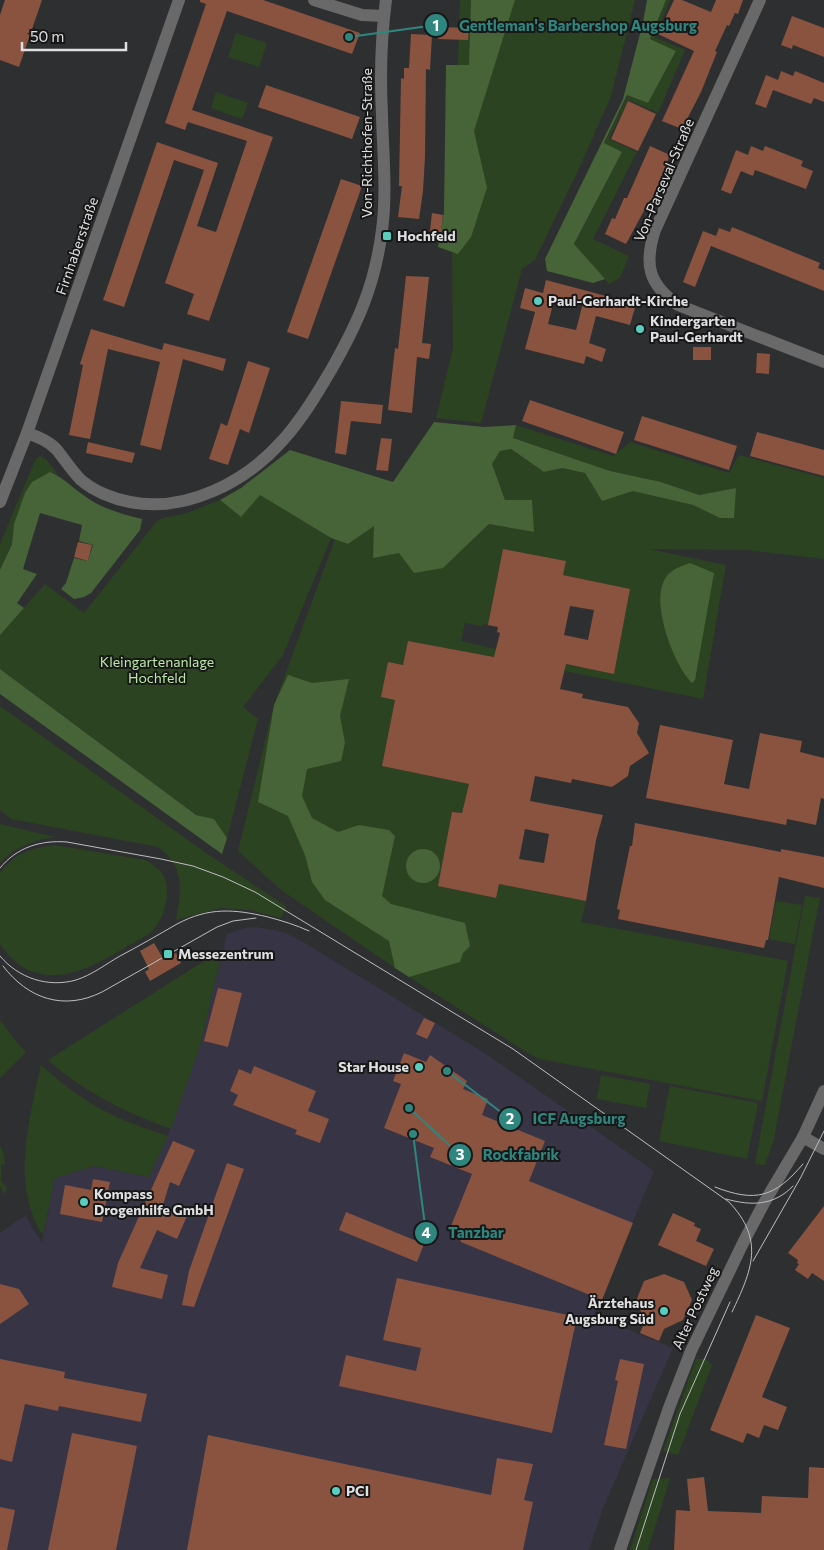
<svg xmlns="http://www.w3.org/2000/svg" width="824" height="1550" font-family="Commissioner,sans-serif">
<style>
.industrial{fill:#373445}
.green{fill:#2c4321}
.forest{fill:#466437}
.building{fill:#895340;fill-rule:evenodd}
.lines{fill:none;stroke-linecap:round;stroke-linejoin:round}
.minor{stroke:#6a696a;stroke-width:12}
.tram{stroke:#bebec0;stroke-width:1}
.poi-dot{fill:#59cebe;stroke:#171718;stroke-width:2}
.labels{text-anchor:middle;stroke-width:4;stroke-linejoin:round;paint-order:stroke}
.street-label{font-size:14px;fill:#e0e0e2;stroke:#171718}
.poi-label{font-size:14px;font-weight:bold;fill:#e0e0e2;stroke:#171718;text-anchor:start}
.park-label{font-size:14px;fill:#b9eaa2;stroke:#171718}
.leader{fill:none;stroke:#2e867f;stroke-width:2}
.callout-dot{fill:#2e867f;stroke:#171718;stroke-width:2}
.mark-label{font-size:15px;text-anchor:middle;font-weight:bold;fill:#fff}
.callout-label{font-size:15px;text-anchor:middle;font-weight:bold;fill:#2e867f;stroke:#171718;stroke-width:4;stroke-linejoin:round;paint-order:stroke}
</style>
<rect width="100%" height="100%" fill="#2e2f31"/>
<path class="industrial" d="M 244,928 L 255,927 L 275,930 L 288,934 L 305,943 L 486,1054 L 654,1171 L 594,1315 L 673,1348 L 603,1508 L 589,1550 L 0,1550 L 0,1233 L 26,1215 L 32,1228 L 42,1242 L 55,1178 L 94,1166 L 149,1177 L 169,1132 L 200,1046 L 227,934 Z"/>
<g class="green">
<path d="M 460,0 L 635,0 L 611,96 L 582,162 L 535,260 L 522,269 L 481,423 L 436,418 L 453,348 L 452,256 Z"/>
<path d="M 666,0 L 670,0 L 655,37 L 685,50 L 658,113 L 628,100 L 609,139 L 637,152 L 593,239 L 629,256 L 620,278 L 609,284 L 574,245 L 622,152 L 604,144 L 628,95 L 648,103 L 676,52 L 650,39 Z"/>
<path d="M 236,33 L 267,43 L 259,67 L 228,57 Z"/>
<path d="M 216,92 L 248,103 L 242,119 L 211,108 Z"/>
<path d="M 516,425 L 613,456 L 630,442 L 729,473 L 739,455 L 824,478 L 824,559 L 746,550 L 648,549 L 726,565 L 703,699 L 555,669 L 557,663 L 614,673 L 630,589 L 563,575 L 565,561 L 503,549 L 489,625 L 484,624 L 482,626 L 465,623 L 461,641 L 496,649 L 495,657 L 408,641 L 403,665 L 388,662 L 382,697 L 395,700 L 382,766 L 469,784 L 462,813 L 452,812 L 439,886 L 495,898 L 499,884 L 586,901 L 581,922 L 788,961 L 762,1101 L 540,1059 L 531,1055 L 395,968 L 281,890 L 238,851 L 274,705 L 335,539 L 348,544 L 374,525 L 399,553 L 443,568 L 489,524 L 534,532 L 505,500 L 492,464 L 500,451 L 511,449 L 544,472 L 562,468 L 585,473 L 602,501 L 633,490 L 693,505 L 720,518 L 736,488 L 699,495 L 661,482 L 610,471 L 513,438 Z"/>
<path d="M 40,456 L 46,459 L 59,476 L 50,472 L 14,524 L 12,543 L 0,570 L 0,544 L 34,463 L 37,458 Z"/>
<path d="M 260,495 L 331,538 L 283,655 L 243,707 L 258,719 L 227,838 L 214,819 L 196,815 L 0,669 L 0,635 L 45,584 L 84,613 L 157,521 L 163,518 L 187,513 L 220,500 L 241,517 Z"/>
<path d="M 0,706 L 209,855 L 287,907 L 281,918 L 250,910 L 220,908 L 176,920 C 181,891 186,867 158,847 L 11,819 L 0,810 Z"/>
<path d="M 0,824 L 55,837 C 34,840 14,847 0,863 Z"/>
<path d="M 55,845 L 145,860 C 152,864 162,870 165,879 C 171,898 163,922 149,934 C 101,961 43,1006 0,944 L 0,873 C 14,853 32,848 55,845 Z"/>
<path d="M 805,896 L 820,898 L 813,933 L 773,1143 L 765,1165 L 755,1164 Z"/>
<path d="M 776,901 L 802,905 L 795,944 L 769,939 Z"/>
<path d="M 223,949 L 200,1046 L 171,1129 C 123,1111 87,1094 48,1060 Z"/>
<path d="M 0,1020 L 17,1043 L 26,1052 L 0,1078 Z"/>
<path d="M 41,1065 C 65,1087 94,1108 124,1120 C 138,1126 153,1131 168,1136 L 149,1177 L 94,1166 L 55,1178 L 43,1235 C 10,1184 30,1119 41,1065 Z"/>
<path d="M 601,1075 L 650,1084 L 646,1108 L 597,1099 Z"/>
<path d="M 670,1086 L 758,1103 L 747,1159 L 659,1141 Z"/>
<path d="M 0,1146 L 3,1152 L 5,1164 L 1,1165 L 1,1181 L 7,1188 L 4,1194 L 0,1186 Z"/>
<path d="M 696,1359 L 706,1359 L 712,1365 L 678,1455 L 663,1451 Z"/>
<path d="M 670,1478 L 648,1550 L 630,1550 L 653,1479 Z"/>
</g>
<g class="forest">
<path d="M 471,0 L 515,0 L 474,131 L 487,188 L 471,237 L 458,254 L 438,247 L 444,212 L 446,65 L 469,65 Z"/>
<path d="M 647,0 L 666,0 L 650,39 L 676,51 L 648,103 L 627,95 L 604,143 L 622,152 L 574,244 L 605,279 L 593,283 L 547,271 L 545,259 L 623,99 L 643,22 Z"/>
<path d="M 434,422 L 484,427 L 516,425 L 513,438 L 610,471 L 661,482 L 699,495 L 736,488 L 734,518 L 720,518 L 693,505 L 633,491 L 602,501 L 585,473 L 562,468 L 544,472 L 511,449 L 500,451 L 492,464 L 505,500 L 532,500 L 534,532 L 489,524 L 443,568 L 414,573 L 399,553 L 373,558 L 374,526 L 348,544 L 331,538 L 260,495 L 241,517 L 220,500 L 241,488 L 290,450 L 393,482 Z"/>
<path d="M 50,472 C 63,477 74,489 86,497 C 103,509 122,514 142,519 L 140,530 L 91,593 L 84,597 L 74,599 L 61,589 L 66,583 L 74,558 L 88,561 L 93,545 L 79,541 L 82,525 L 40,513 L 23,569 L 37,574 L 17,603 L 24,608 L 0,635 L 0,570 L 12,544 L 14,524 L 25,493 L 32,482 Z"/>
<path d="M 690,563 L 714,573 L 695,680 L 692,683 C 674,665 648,599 667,576 C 672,569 682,566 690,563 Z"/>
<path d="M 0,669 L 196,815 L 214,819 L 227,838 L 222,854 L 0,694 Z"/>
<path d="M 288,675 L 312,683 L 349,679 L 340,716 L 345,743 L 341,761 L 307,769 L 302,796 L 312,818 L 338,832 L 359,825 L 389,830 L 395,836 L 382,896 L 391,904 L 465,923 L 470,946 L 463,953 L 460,962 L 409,977 L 395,968 L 389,941 L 325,900 L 312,882 L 305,855 L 288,816 L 258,802 L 274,705 Z"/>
<circle cx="423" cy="866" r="17"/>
</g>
<g class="building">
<path d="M 5,0 L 42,0 L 19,67 L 0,60 L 0,15 Z"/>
<path d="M 200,0 L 263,0 L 360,33 L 352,54 L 227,11 L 192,110 L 273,137 L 209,321 L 187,314 L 194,294 L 165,283 L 204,170 L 174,160 L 124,307 L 103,300 L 157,142 L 218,163 L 197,226 L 216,232 L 247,141 L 188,122 L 185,130 L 165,123 L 206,4 L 200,2 Z"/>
<path d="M 674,0 L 682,0 L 711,12 L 716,0 L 743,0 L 738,14 L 735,13 L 729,26 L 727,25 L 715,51 L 717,52 L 701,92 L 682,129 L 662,121 L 694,51 L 658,34 Z"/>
<path d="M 792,16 L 824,28 L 824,57 L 793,45 L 792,49 L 781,45 Z"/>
<path d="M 439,27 L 469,28 L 468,40 L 438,39 Z"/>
<path d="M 411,34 L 432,35 L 430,70 L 426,69 L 425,157 L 423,191 L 419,219 L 398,217 L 402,186 L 399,186 L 401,78 L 404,79 L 404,68 L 409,68 Z"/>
<path d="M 781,71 L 793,76 L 795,71 L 824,83 L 824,102 L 814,98 L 811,104 L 773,90 L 766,108 L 755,104 L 766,75 L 778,80 Z"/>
<path d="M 266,85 L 360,117 L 352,139 L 258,107 Z"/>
<path d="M 628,101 L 656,114 L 638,151 L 611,139 Z"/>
<path d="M 650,146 L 670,155 L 652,200 L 650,200 L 646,207 L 626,244 L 605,234 L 612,218 L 615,219 L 624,198 L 627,198 Z"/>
<path d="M 751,146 L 763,151 L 765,146 L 803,161 L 801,166 L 813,171 L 806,189 L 755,170 L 753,176 L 741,171 L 731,194 L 721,190 L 736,150 L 748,155 Z"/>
<path d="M 341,179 L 362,186 L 308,339 L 287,332 Z"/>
<path d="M 432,213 L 443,215 L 441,232 L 430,231 Z"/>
<path d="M 732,227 L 820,263 L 818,268 L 824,270 L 824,291 L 711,246 L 695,287 L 683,282 L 703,231 L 716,236 L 719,228 L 730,232 Z"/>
<path d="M 406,276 L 429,277 L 422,343 L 431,344 L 429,359 L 417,357 L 412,413 L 388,410 L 395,348 L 398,349 Z"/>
<path d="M 546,280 L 636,304 L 630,325 L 596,316 L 589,343 L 606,349 L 602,362 L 586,356 L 584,364 L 525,349 L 535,312 L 520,308 L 525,288 L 543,293 ZM 555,296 L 583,303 L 576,330 L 548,324 Z"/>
<path d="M 91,329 L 162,350 L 164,343 L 226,359 L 223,371 L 183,359 L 161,450 L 140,445 L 160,362 L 108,349 L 90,439 L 69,435 L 83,365 L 80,364 Z"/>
<rect x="693" y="347" width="18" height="13"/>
<path d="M 757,353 L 770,354 L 769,374 L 756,373 Z"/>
<path d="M 248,361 L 270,368 L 249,433 L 240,429 L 228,465 L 209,459 L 221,423 L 227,426 Z"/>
<path d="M 530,400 L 624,432 L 616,454 L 522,421 Z"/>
<path d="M 341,401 L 383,405 L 381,424 L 351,421 L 346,455 L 335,453 Z"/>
<path d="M 642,416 L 737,446 L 729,470 L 634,440 Z"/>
<path d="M 757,432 L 824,450 L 824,476 L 750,456 Z"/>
<path d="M 381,438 L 392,439 L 388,471 L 376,470 Z"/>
<path d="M 88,442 L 135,453 L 132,463 L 86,453 Z"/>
<path d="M 78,542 L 92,545 L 88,561 L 74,557 Z"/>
<path d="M 503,549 L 566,561 L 563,575 L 630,589 L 614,674 L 566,664 L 560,689 L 583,694 L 582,698 L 628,707 L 639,723 L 637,733 L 649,753 L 630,766 L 628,776 L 612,787 L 572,779 L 571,783 L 535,776 L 530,801 L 603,815 L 596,840 L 586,901 L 499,884 L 496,898 L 438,886 L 452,812 L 462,813 L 469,784 L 382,766 L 395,700 L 381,697 L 388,662 L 403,665 L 408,641 L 494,657 L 500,633 L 497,632 L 498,627 L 488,625 ZM 570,606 L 594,610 L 588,640 L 564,635 ZM 525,829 L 549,834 L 544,863 L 519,859 Z"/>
<path d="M 660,725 L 733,740 L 724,784 L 749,789 L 760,733 L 802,741 L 800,752 L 824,758 L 824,799 L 821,798 L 816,825 L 787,819 L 786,825 L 646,798 Z"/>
<path d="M 635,823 L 781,852 L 781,849 L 824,857 L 824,888 L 779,877 L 768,940 L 766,940 L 764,948 L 618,919 L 620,910 L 617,909 L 630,846 L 632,846 Z"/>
<path d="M 154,943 L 164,960 L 176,953 L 181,963 L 150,981 L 145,972 L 149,969 L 140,951 Z"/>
<path d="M 218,988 L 242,993 L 228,1047 L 204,1041 Z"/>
<path d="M 424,1018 L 435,1023 L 427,1039 L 416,1034 Z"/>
<path d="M 404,1053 L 426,1062 L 430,1055 L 467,1081 L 463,1089 L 488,1099 L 482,1115 L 545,1141 L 529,1181 L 633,1223 L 602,1300 L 461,1242 L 456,1228 L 451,1226 L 472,1174 L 430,1157 L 434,1148 L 384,1128 L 401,1084 L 393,1081 Z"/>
<path d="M 254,1066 L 316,1091 L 308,1111 L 329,1119 L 320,1143 L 295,1134 L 297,1130 L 233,1105 L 238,1095 L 230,1091 L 239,1069 L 251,1074 Z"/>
<path d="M 173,1141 L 195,1150 L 179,1186 L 170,1182 L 163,1205 L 187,1216 L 177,1239 L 157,1230 L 140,1268 L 168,1275 L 162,1299 L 112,1287 L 118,1263 Z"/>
<path d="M 227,1163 L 244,1169 L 194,1307 L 182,1305 L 189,1271 Z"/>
<path d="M 93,1179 L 110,1182 L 102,1222 L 60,1214 L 65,1185 L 91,1190 Z"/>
<path d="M 824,1206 L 824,1281 L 812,1273 L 808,1279 L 795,1270 L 799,1264 L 797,1263 L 798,1260 L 788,1253 Z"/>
<path d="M 346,1212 L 424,1244 L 417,1262 L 339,1230 Z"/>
<path d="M 673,1213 L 695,1223 L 694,1226 L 701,1229 L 696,1241 L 714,1249 L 706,1266 L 658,1245 Z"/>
<path d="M 664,1274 L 684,1282 L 692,1300 L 683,1320 L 664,1329 L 659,1341 L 640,1333 L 645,1321 L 636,1301 L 644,1281 Z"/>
<path d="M 397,1278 L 577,1317 L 552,1433 L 339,1386 L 346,1355 L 416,1371 L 421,1348 L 383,1340 Z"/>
<path d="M 0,1284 L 19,1289 L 29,1304 L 0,1324 Z"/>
<path d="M 756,1315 L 790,1328 L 762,1397 L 787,1407 L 778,1430 L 764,1425 L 759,1438 L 747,1433 L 743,1443 L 710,1430 Z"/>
<path d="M 0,1359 L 65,1372 L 64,1378 L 147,1394 L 141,1422 L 59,1406 L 58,1411 L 25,1404 L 12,1462 L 0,1459 Z"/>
<path d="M 620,1359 L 644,1364 L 626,1449 L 604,1445 L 618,1381 L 615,1380 Z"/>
<path d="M 72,1433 L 137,1446 L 116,1550 L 48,1550 Z"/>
<path d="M 208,1435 L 491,1495 L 497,1458 L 533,1464 L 524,1500 L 533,1502 L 523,1550 L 187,1550 Z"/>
<path d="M 809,1467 L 824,1468 L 824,1550 L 674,1550 L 676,1510 L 690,1511 L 687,1479 L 704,1477 L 708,1511 L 761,1513 L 762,1496 L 808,1498 Z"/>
<path d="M 0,1507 L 15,1510 L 7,1550 L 0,1550 Z"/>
</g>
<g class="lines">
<g class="minor">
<path d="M 314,0 L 362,15 L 384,16"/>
<path d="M 760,0 L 655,230 C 644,264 648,284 678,305 L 824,362"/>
<path d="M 27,433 C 38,437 49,441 57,450 C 65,460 72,471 81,480 C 94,491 113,499 130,502 C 186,513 246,482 283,440 C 302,419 317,394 331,370 C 358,323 375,285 382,230 C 387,192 383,154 382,115 C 380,77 381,38 386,0"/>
<path d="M 0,502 L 27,433 L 179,0"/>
<path d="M 803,1137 L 824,1149"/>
<path d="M 620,1550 L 669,1408 L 691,1351 L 744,1241 L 764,1203 L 803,1137 L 824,1091"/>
</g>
<g class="tram">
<path d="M 0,868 C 17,847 41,840 67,842 L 161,859 L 193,866 L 223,877 L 255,892 L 513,1049 L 729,1202 C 765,1240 752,1270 732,1312"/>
<path d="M 0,956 C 18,978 48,988 76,980 C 92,975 106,964 120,956 C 139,946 158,935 177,924 C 209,907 234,909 268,917 C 283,921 296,925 309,931"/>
<path d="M 3,966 C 28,999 64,1011 102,992 L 217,927 L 233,921 L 256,918"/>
<path d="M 715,1187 C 756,1203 775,1197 803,1164"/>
<path d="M 726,1199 C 751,1206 774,1206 793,1186"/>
<path d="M 753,1261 L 801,1177 L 824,1131"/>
<path d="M 636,1550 L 680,1414 L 730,1302"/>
</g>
</g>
<g class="poi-dot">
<rect x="382" y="231" width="10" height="10" rx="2.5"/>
<circle cx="538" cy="301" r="5"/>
<circle cx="640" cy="329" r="5"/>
<rect x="163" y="949" width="10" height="10" rx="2.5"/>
<circle cx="419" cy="1067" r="5"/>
<circle cx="84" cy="1202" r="5"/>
<circle cx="664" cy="1311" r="5"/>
<circle cx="336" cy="1491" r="5"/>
</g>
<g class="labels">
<g class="street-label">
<text transform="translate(367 143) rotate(-90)" y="5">Von-Richthofen-Straße</text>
<text transform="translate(664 180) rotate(-67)" y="5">Von-Parseval-Straße</text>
<text transform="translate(77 246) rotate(-71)" y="5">Firnhaberstraße</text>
<text transform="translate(695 1308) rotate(-65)" y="5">Alter Postweg</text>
</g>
<g class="poi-label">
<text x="397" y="241">Hochfeld</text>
<text x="548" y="306">Paul-Gerhardt-Kirche</text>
<text x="650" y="326">Kindergarten<tspan x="650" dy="16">Paul-Gerhardt</tspan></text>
<text x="178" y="959">Messezentrum</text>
<text x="409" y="1072" text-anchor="end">Star House</text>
<text x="94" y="1199">Kompass<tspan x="94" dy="16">Drogenhilfe GmbH</tspan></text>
<text x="654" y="1308" text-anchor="end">Ärztehaus<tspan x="654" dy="16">Augsburg Süd</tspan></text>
<text x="346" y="1496">PCI</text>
</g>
<g class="park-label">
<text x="157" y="667">Kleingartenanlage<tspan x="157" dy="16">Hochfeld</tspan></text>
</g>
</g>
<path class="leader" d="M349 37L436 25M447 1071L510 1119M409 1108L460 1155M413 1134L426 1233"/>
<g class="callout-dot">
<circle cx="349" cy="37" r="5"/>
<circle cx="447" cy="1071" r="5"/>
<circle cx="409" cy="1108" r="5"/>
<circle cx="413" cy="1134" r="5"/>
<circle cx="436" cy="25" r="12"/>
<circle cx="510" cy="1119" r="12"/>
<circle cx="460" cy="1155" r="12"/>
<circle cx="426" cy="1233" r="12"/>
</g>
<g class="mark-label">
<text x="436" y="31">1</text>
<text x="510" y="1124">2</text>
<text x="460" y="1160">3</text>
<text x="426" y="1238">4</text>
</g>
<g class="callout-label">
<text x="578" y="31">Gentleman's Barbershop Augsburg</text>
<text x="579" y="1124">ICF Augsburg</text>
<text x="521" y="1160">Rockfabrik</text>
<text x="476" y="1238">Tanzbar</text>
</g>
<path d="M22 42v8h104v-8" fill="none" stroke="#e0e0e2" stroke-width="2.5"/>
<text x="30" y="42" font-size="15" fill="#e0e0e2" stroke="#171718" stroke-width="4" paint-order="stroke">50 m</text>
</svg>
